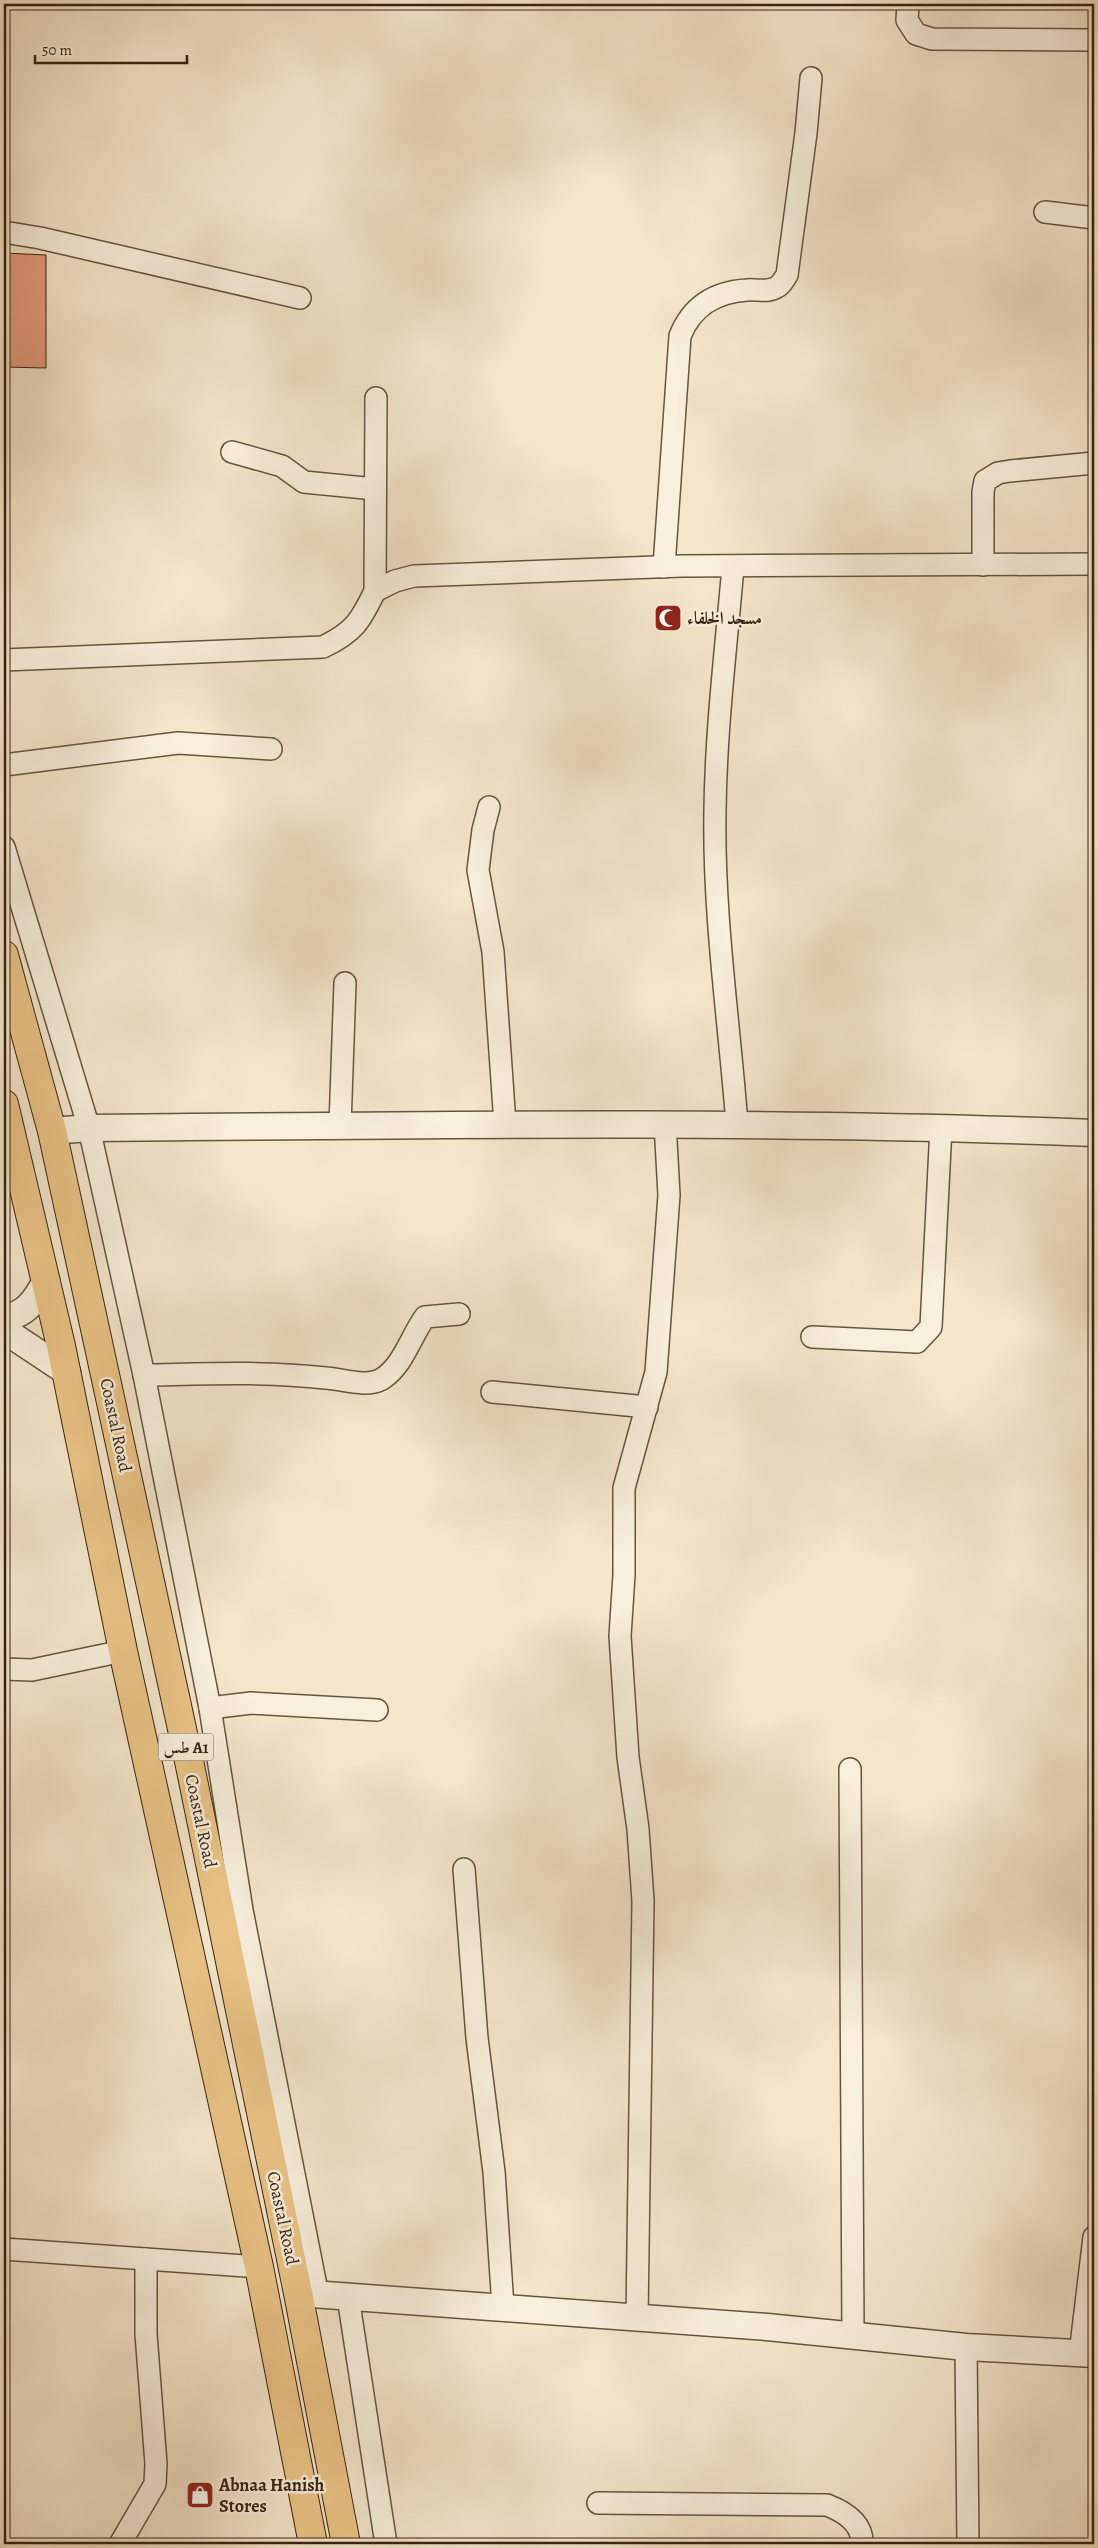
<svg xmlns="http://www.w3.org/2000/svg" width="1098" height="2548" font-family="Alegreya,Amiri,serif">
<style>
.building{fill:#e39b7d;stroke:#372311}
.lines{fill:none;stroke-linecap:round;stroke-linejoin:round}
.minor-casing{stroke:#665440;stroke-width:24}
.tertiary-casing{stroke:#665440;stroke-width:29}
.trunk-casing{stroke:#372311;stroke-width:30}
.minor{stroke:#f8efdd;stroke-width:21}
.tertiary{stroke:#f8efdd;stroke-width:26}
.trunk{stroke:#eac386;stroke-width:28}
.labels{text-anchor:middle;stroke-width:5;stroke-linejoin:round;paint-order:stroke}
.shield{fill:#f8efdd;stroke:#71604e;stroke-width:1}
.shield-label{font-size:16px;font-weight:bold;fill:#372311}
.poi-label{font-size:18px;font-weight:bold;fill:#372311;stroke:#f8efdd;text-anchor:start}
.street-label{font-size:18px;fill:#372311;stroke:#f8efdd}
</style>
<rect width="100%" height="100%" fill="#f4e6cb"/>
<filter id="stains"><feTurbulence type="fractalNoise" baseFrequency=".004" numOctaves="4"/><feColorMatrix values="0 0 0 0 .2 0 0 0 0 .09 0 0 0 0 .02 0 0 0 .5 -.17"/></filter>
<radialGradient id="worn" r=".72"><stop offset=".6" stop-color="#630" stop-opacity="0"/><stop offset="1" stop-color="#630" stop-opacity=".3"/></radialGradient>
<path class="building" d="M 4,253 L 46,255 L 46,368 L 4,367 Z"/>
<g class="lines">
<defs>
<g id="minor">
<path d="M 908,4 L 907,20 L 916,34 L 932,39 L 1094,40"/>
<path d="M 1045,212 L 1094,218"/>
<path d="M 4,232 L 40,238 L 300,298"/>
<path d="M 232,452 L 282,466 L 304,482 L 375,489"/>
<path d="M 983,565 L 983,492 L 985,481 L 998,473 L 1010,471 L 1094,463"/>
<path d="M 664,567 L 680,336 C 692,306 715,292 747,290 C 758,289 767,293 777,287 C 782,284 784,279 787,275 L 806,133 L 811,78"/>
<path d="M 733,567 C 726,648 716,729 715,810 C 713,914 729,1020 737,1124"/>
<path d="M 375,591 L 395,581 L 414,576 L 682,566 L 1094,564"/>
<path d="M 4,660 L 323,647 C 354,632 360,622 375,591 L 376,398"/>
<path d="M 4,765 L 178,743 L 271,749"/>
<path d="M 489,807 L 483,830 L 478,870 L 493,952 L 505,1124"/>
<path d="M 4,847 L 89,1128 L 144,1375 L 210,1708 L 242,1910 L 318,2296"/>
<path d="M 340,1126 L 345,983"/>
<path d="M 812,1337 L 917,1342 L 931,1327 L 941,1127"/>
<path d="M 144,1375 C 205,1374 265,1371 326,1378 C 343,1379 366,1388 382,1379 C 403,1366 411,1336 425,1317 L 459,1314"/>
<path d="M 492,1392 L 647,1407"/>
<path d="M 4,1669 L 32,1670 L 123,1651"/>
<path d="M 210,1708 L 251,1703 L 377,1710"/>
<path d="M 850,1769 L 853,2334"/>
<path d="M 464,1869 L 477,2038 L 494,2172 L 503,2307"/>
<path d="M 4,2249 L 259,2267"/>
<path d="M 348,2297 L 386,2544"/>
<path d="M 637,2317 L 643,1901 L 638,1829 L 628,1757 L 620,1636 L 624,1575 L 624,1488 L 656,1372 L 669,1195 L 665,1123"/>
<path d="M 966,2347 L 968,2544"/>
<path d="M 1080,2354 L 1094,2237"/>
<path d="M 598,2503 L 827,2505 C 845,2512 863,2523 862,2544"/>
<path d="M 120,2544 L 155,2484 L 156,2464 L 146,2334 L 146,2259"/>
</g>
<g id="tertiary">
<path d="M 52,1131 L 89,1128 C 424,1125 759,1120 1094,1133"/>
<path d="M 4,1317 C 26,1316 36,1299 46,1281"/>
<path d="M 4,1330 L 67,1372"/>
<path d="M 298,2293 L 767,2327 L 966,2347 L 1094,2354"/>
</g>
<g id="trunk">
<path d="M 4,955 L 52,1131 L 189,1761 L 298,2293 L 346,2544"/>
<path d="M 4,1104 L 61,1346 L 123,1651 L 259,2267 L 313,2544"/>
</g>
</defs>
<use href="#minor" class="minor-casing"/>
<use href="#tertiary" class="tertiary-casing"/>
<use href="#trunk" class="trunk-casing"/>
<use href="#minor" class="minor"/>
<use href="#tertiary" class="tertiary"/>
<use href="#trunk" class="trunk"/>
</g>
<defs>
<symbol id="mosque-square" viewBox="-11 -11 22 22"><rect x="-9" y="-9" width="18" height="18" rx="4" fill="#8f2418" stroke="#f8efdd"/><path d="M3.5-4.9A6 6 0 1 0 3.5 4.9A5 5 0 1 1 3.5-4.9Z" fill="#fff"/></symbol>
<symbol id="shop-square" viewBox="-11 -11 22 22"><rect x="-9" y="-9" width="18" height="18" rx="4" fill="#8f2418" stroke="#f8efdd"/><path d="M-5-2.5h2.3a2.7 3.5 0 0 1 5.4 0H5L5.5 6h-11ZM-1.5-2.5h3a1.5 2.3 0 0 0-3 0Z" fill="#fff"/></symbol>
</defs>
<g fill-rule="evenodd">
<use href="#mosque-square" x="652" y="602" width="32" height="32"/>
<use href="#shop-square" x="184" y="2479" width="32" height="32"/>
</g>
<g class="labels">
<rect class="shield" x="158.5" y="1733.5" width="55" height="27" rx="4"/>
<g class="shield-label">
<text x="186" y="1753">طس A1</text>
</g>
<g class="poi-label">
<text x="687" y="624">مسجد الخلفاء</text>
<text x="219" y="2491">Abnaa Hanish<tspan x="219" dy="21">Stores</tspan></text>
</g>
<g class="street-label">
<text transform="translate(116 1425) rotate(78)" y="6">Coastal Road</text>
<text transform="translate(201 1821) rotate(78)" y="6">Coastal Road</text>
<text transform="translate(283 2218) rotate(78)" y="6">Coastal Road</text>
</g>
</g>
<rect width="1098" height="2548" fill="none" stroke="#f4e6cb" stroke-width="20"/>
<rect x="5" y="5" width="1088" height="2538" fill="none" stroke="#372311" stroke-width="2.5"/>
<rect x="10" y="10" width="1078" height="2528" fill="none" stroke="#372311"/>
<path d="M35 55v8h152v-8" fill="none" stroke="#372311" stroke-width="2.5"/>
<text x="42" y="55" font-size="15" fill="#372311" stroke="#f8efdd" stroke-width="4" paint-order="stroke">50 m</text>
<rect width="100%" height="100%" filter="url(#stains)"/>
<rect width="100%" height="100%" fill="url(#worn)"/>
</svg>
